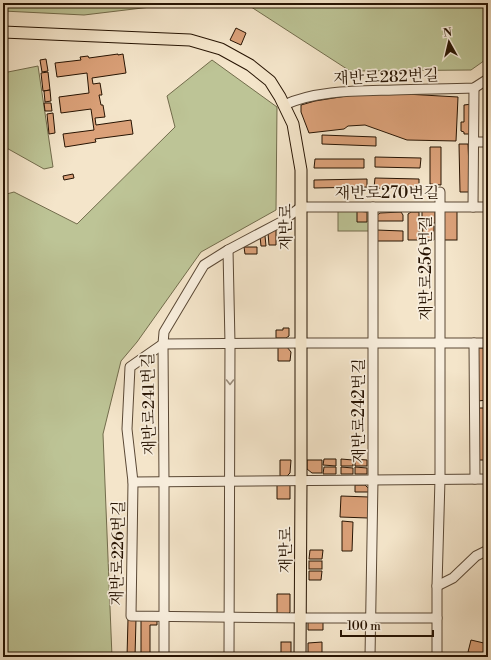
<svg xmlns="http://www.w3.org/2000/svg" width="491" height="660" font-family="'Libre Bodoni','Noto Serif KR',serif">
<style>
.green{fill:#bdc496;stroke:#726c4c}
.building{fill:#dba179;stroke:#271403}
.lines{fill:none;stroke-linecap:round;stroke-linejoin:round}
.minor-casing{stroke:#5a4835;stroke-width:11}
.major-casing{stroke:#271403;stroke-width:13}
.minor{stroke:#f8eedd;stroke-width:9}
.major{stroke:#f4e5ca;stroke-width:11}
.oneway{stroke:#9a8c7b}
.labels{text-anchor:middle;stroke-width:3.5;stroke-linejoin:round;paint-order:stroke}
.street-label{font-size:16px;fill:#271403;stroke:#f8eedd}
</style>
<rect width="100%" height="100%" fill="#f4e5ca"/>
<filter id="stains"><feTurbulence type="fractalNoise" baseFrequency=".005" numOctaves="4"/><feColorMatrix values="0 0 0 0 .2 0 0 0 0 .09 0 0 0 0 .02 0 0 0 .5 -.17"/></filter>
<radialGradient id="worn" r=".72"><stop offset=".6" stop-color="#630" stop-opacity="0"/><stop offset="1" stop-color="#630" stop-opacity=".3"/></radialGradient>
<g class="green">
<path d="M 3,3 L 184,3 L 84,15 L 3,11 Z"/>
<path d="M 245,3 L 488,3 L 488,58 L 471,70 L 350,71 Z"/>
<path d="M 212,60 L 277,107 L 276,210 L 201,252 L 137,342 L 121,361 L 103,434 L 112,657 L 3,657 L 3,195 L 14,192 L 77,224 L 175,127 L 167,96 Z"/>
<path d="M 38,66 L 53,167 L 44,169 L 3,146 L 3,73 Z"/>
<rect x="338" y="207" width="35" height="24"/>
</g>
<g class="building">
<path d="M 236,28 L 246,33 L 241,45 L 230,40 Z"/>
<path d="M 118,54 L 118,55 L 123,54 L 126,73 L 92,78 L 93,84 L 100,83 L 102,95 L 99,95 L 101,105 L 103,105 L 105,117 L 95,118 L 96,125 L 131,120 L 133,134 L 95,139 L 96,142 L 65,147 L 63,134 L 94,130 L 91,109 L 61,113 L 59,97 L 89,93 L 87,73 L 57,77 L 55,63 L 81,60 L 80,57 L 88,56 L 89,58 Z"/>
<path d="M 46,59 L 48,71 L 42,72 L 40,60 Z"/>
<path d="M 48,72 L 50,90 L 43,91 L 41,73 Z"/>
<path d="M 50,90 L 51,101 L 45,102 L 44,91 Z"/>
<path d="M 388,93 L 458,97 L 456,141 L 407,140 L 365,125 L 348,126 L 344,129 L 309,133 L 301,112 L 301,105 L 315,101 L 359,94 Z"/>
<path d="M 44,103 L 51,103 L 52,111 L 45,111 Z"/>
<path d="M 472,104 L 472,134 L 464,134 L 464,132 L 461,131 L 461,122 L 464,122 L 464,105 Z"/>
<path d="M 53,113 L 55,133 L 49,134 L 47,114 Z"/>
<path d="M 322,135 L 376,137 L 376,146 L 322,144 Z"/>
<path d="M 459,144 L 468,144 L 470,192 L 460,192 Z"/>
<path d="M 430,147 L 441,147 L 441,185 L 430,184 Z"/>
<path d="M 375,157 L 421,158 L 420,168 L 375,167 Z"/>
<path d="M 315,159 L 364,159 L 364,168 L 314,168 Z"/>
<path d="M 73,174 L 74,178 L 64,180 L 63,176 Z"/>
<path d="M 375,178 L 419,179 L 419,189 L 374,188 Z"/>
<path d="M 367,179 L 367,187 L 314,188 L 314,180 Z"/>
<path d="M 357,211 L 367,212 L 367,222 L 357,222 Z"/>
<path d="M 422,211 L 435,211 L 435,223 L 428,223 L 428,221 L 422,221 Z"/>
<rect x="444" y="211" width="13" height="29"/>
<path d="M 401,212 L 403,215 L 403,221 L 376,221 L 376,216 L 380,213 Z"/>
<path d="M 411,212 L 419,212 L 419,240 L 408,240 L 408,214 Z"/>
<path d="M 423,226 L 434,226 L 434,240 L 422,240 Z"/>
<path d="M 276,230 L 276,245 L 269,245 L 268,233 Z"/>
<path d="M 376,230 L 403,231 L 403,241 L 376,241 Z"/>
<path d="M 260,236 L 265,236 L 266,246 L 261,246 Z"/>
<path d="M 244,247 L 257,247 L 257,254 L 245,254 Z"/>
<path d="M 283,328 L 289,328 L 289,336 L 286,338 L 276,338 L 276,330 L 283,330 Z"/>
<path d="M 278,346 L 287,347 L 291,352 L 290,361 L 278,361 Z"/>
<path d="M 477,348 L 486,348 L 487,400 L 478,401 Z"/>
<path d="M 479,408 L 488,408 L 487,460 L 478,460 Z"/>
<path d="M 324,459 L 336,459 L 336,466 L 323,465 Z"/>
<path d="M 341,459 L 353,460 L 353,466 L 341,466 Z"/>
<path d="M 355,459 L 367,460 L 367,466 L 355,466 Z"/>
<path d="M 280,460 L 291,460 L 290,473 L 286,477 L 280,476 Z"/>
<path d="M 307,460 L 322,460 L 322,473 L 312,473 L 307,469 Z"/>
<path d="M 324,467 L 336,467 L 336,474 L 323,474 Z"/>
<path d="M 341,467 L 353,468 L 353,474 L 341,474 Z"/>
<path d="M 355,467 L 367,468 L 367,474 L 355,474 Z"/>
<path d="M 277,484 L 290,485 L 290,499 L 277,499 Z"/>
<path d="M 355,485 L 365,485 L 369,489 L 369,492 L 355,492 Z"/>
<path d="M 341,496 L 369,497 L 368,518 L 340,517 Z"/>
<path d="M 342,521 L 353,522 L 352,551 L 342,551 Z"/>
<path d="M 310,550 L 323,550 L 322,559 L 309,559 Z"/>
<rect x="309" y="561" width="13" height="8"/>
<path d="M 309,571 L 322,571 L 321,580 L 309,580 Z"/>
<path d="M 277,594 L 290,594 L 290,612 L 288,614 L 277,614 Z"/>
<path d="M 141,618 L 157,618 L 157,625 L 150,625 L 150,654 L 141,654 Z"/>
<path d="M 128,619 L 136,619 L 135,657 L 127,657 Z"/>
<path d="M 323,620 L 323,630 L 308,630 L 308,621 Z"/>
<path d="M 471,640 L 488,644 L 488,656 L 468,652 Z"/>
<rect x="281" y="642" width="10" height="15"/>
<path d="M 322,642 L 322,654 L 308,654 L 308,643 Z"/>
</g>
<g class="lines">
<defs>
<g id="minor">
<path d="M 284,105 C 316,90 358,91 394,90 C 420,89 447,89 474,88 L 488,79"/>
<path d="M 474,142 L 488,142"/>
<path d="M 473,207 L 474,88"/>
<path d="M 228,250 L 230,343 L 229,657"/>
<path d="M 474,343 L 475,479"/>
<path d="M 163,344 L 130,367 L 127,429 L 133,482 L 131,616 L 306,618 L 437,618"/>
<path d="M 163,344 L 301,343 L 488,343"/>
<path d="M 133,482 L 488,479"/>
<path d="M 437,586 L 453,578 L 476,556 L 488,550"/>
<path d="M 164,657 L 164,482 L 163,344 L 164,332 L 204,265 L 228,250 L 281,222 L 301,207 L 488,207"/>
<path d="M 370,657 L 373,480 L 373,207"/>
<path d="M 437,657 L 437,586 L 440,479 L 440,192"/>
</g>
<path id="major" d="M 3,32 L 190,40 L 221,49 L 250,65 L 270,81 L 280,97 L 293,124 L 301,170 L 301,481 L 300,657"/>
</defs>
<use href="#minor" class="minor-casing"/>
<use href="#major" class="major-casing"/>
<use href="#minor" class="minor"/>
<use href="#major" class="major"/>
</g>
<defs><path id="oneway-chevron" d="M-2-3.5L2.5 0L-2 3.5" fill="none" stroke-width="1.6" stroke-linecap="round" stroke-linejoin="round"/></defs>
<use class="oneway" href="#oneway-chevron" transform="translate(230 382) rotate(90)"/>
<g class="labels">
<g class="street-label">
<text transform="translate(386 76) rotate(-2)" y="6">재반로282번길</text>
<text x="387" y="198">재반로270번길</text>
<text transform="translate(285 227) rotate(-90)" y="6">재반로</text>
<text transform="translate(425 268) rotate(-90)" y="6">재반로256번길</text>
<text transform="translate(148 404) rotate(-91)" y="6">재반로241번길</text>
<text transform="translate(358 411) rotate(-90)" y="6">재반로242번길</text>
<text transform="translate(285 550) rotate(-90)" y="6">재반로</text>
<text transform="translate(117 553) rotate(-89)" y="6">재반로226번길</text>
</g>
</g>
<rect width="491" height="660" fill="none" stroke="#f4e5ca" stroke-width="16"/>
<rect x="4" y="4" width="483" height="652" fill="none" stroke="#271403" stroke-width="2"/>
<rect x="8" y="8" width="475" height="644" fill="none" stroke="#271403"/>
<g transform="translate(449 42) rotate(352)" stroke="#f8eedd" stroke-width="3" paint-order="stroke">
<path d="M0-3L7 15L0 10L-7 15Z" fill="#271403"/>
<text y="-6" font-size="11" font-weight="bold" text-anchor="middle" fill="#271403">N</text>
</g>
<path d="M341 630v6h92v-6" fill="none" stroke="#271403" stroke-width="2"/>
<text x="347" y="630" font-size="12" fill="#271403" stroke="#f8eedd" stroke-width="3" paint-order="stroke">100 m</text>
<rect width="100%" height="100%" filter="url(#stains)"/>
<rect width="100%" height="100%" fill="url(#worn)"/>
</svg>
